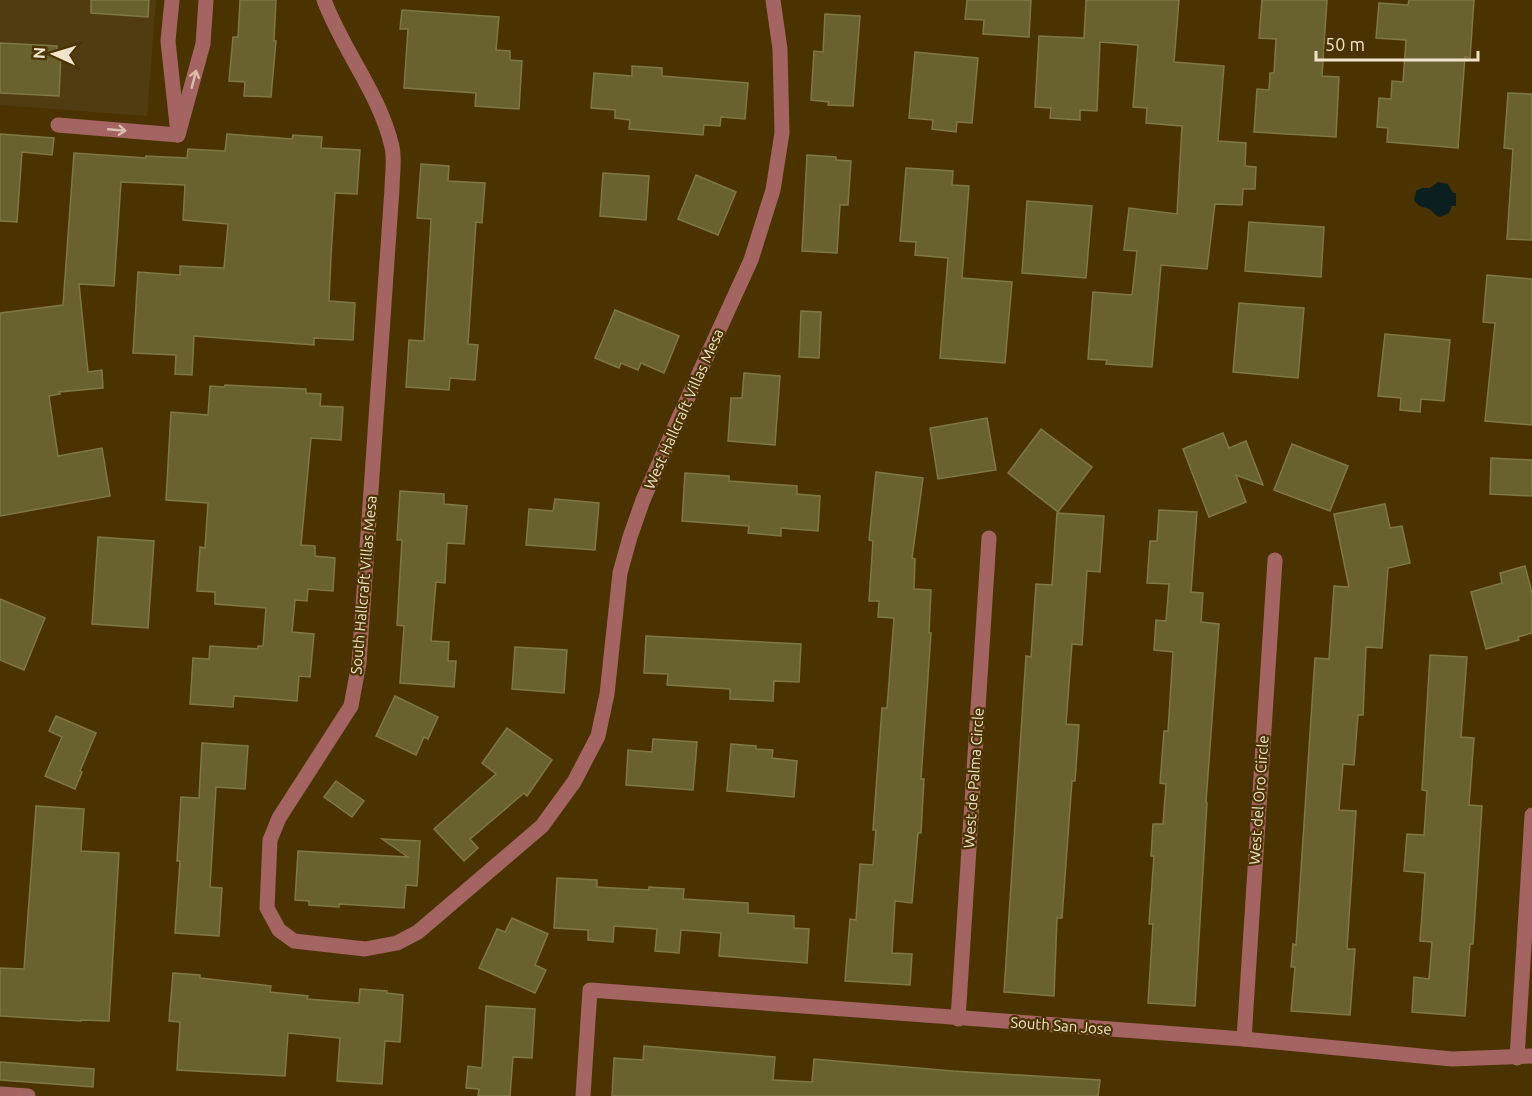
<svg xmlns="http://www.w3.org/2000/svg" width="1532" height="1096" font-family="Ubuntu,sans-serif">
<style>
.built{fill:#513c11}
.water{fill:#0c1f20}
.building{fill:#69622f;stroke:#7f7845;stroke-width:1.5}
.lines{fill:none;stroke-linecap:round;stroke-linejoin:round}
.minor{stroke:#a46462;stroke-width:15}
.oneway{stroke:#dbbeac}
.labels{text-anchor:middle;stroke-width:4.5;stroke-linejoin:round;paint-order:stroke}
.street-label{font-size:15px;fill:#f2e4cc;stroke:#4a3300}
</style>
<rect width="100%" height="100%" fill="#4a3300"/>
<path class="built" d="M 0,0 L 156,0 L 147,116 L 0,105 Z"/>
<path class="water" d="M 1438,182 L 1448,184 L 1453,193 L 1456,193 L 1456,206 L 1452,206 L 1449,213 L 1440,217 C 1434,215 1434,212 1429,209 C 1423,206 1419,208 1414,200 L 1416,191 L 1422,188 L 1430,188 Z"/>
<g class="building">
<path d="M 91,0 L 149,0 L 148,17 L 91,13 Z"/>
<path d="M 240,0 L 276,0 L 274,41 L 276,41 L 271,97 L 244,96 L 245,82 L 229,81 L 233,37 L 238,37 Z"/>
<path d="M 967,0 L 1031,0 L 1029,37 L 983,34 L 984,20 L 965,19 Z"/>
<path d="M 1086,0 L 1179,0 L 1174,62 L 1224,66 L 1218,141 L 1246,143 L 1245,166 L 1256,167 L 1255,189 L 1243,189 L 1242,205 L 1215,204 L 1207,269 L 1161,265 L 1152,367 L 1106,364 L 1107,360 L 1088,359 L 1093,292 L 1132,295 L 1137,251 L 1124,250 L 1129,208 L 1177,214 L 1182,126 L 1146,123 L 1147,108 L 1133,107 L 1138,45 L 1100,42 L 1097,111 L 1080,110 L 1080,120 L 1050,118 L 1051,108 L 1035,107 L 1039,36 L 1084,38 Z"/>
<path d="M 1262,0 L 1327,0 L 1322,76 L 1339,77 L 1336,137 L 1254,132 L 1257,89 L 1269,90 L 1270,73 L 1274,73 L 1276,39 L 1259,38 Z"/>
<path d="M 1409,0 L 1474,0 L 1470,58 L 1465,57 L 1458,148 L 1387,142 L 1388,128 L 1377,127 L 1379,98 L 1391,99 L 1392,81 L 1403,82 L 1406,40 L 1376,38 L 1379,3 L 1408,5 Z"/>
<path d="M 402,10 L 499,17 L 496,50 L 510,51 L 510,60 L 522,61 L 519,109 L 475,106 L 476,93 L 404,88 L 408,29 L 400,29 Z"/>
<path d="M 825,14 L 860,16 L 853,106 L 828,105 L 829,102 L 811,100 L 814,51 L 823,52 Z"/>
<path d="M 0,43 L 57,46 L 57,52 L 61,53 L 59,96 L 0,93 Z"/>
<path d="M 915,52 L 978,58 L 972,123 L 957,122 L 956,132 L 932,129 L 933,120 L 909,118 Z"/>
<path d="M 632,66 L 662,68 L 662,76 L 748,83 L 745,119 L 721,117 L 720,126 L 704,125 L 703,135 L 629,129 L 630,120 L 615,118 L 615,110 L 591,108 L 594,73 L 632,76 Z"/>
<path d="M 1508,93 L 1532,94 L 1532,240 L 1507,239 L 1513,149 L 1504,148 Z"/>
<path d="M 0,134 L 54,138 L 52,155 L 22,152 L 17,222 L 0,221 Z"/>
<path d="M 227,134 L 292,139 L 293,135 L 322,137 L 321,148 L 360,150 L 357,194 L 335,193 L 331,256 L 329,301 L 355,303 L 353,340 L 314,338 L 314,345 L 194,336 L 192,375 L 175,374 L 176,355 L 133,353 L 138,272 L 180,275 L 180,266 L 224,268 L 228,224 L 183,220 L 185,185 L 121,182 L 114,286 L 79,284 L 88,372 L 102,370 L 103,388 L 59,392 L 60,394 L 49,396 L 58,456 L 102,448 L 110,496 L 0,516 L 0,313 L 63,305 L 74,153 L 146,158 L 146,156 L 187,158 L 188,149 L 225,151 Z"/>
<path d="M 807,155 L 836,157 L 836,160 L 851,161 L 848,205 L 840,205 L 837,253 L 802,251 Z"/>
<path d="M 421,164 L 449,166 L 448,181 L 485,183 L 482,223 L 476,222 L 468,344 L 478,345 L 475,380 L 450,378 L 449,390 L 406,387 L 409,340 L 424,341 L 431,219 L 417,218 Z"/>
<path d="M 906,168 L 953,171 L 952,185 L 969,186 L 962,278 L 1012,282 L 1005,363 L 940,358 L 948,258 L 915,255 L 916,242 L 900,241 Z"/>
<path d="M 603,173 L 649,176 L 646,220 L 600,216 Z"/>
<path d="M 696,175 L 736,192 L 718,235 L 678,219 Z"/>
<path d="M 1027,201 L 1092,206 L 1086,278 L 1022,273 Z"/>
<path d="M 1249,222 L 1324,227 L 1321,277 L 1245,271 Z"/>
<path d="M 1487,275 L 1532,279 L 1532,425 L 1485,421 L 1495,323 L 1483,322 Z"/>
<path d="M 1239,303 L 1304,308 L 1298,378 L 1233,372 Z"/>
<path d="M 615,310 L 679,336 L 664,373 L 641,363 L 638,370 L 621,363 L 619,368 L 595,358 Z"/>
<path d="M 801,311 L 821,312 L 819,358 L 799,357 Z"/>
<path d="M 1385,334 L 1450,340 L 1444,401 L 1421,399 L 1420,412 L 1400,410 L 1401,398 L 1378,396 Z"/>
<path d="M 744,373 L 780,376 L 775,445 L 728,441 L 731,398 L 742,398 Z"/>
<path d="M 225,385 L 306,389 L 306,393 L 321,394 L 320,406 L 343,407 L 341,440 L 311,438 L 301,545 L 315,546 L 315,556 L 335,558 L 333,591 L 308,589 L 307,601 L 295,600 L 292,632 L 314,634 L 310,677 L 299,676 L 297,701 L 234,696 L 233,707 L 190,704 L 193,658 L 209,659 L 210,646 L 258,649 L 258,646 L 263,646 L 266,608 L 215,604 L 215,592 L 197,591 L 200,547 L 205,548 L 208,503 L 166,500 L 171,412 L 208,415 L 210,386 L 224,387 Z"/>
<path d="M 987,418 L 996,470 L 938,479 L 930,428 Z"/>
<path d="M 1041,429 L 1092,467 L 1058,512 L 1008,473 Z"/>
<path d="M 1223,433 L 1229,448 L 1246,441 L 1263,485 L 1236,475 L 1246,502 L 1209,517 L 1183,449 Z"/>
<path d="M 1292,444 L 1348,466 L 1330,511 L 1274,490 Z"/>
<path d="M 1491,458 L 1532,460 L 1532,496 L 1490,494 Z"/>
<path d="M 876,472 L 923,478 L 912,558 L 915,559 L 914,589 L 931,590 L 929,633 L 931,633 L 921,779 L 924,779 L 921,833 L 918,833 L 912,903 L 895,901 L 892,953 L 912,954 L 910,985 L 845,981 L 850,919 L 856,920 L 860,864 L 873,865 L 876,830 L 873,830 L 882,708 L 887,708 L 894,618 L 878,617 L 879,601 L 869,601 L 873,541 L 869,540 Z"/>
<path d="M 685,473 L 729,476 L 729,481 L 797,486 L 797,494 L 820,496 L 818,531 L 781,528 L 781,536 L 748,533 L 749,526 L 682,521 Z"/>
<path d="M 400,491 L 444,494 L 444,504 L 467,506 L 464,544 L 447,543 L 445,583 L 436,582 L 431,641 L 449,642 L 448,661 L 456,661 L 454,687 L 400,683 L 404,626 L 397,625 L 402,540 L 397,540 Z"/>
<path d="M 555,499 L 599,503 L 595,550 L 526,545 L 529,509 L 553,511 Z"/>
<path d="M 1385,504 L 1390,528 L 1402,526 L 1410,563 L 1388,568 L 1382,648 L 1366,647 L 1363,715 L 1358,715 L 1354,765 L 1343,764 L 1339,810 L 1356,811 L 1347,949 L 1355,949 L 1350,1015 L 1291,1011 L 1295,967 L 1291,967 L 1293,944 L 1296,945 L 1315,658 L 1329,659 L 1334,586 L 1349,587 L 1334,514 Z"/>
<path d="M 1159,510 L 1197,512 L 1191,592 L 1203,593 L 1201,622 L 1219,624 L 1206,802 L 1207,803 L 1195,1006 L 1148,1003 L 1153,924 L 1149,924 L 1154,856 L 1151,856 L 1153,824 L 1163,824 L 1166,784 L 1160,783 L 1164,731 L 1168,731 L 1173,652 L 1154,650 L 1156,620 L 1166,621 L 1169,584 L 1147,583 L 1150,541 L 1157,541 Z"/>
<path d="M 1057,513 L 1104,516 L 1100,572 L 1087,571 L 1082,645 L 1072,644 L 1066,724 L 1079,725 L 1075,781 L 1072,781 L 1062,918 L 1057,918 L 1054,996 L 1004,992 L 1026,656 L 1031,657 L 1036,584 L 1052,585 Z"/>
<path d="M 98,537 L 154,541 L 148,628 L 92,624 Z"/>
<path d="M 1525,566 L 1532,593 L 1532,633 L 1518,637 L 1519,640 L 1486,649 L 1471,592 L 1502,583 L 1500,573 Z"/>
<path d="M 0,599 L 45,618 L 24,670 L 0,660 Z"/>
<path d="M 646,636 L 801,644 L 799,682 L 774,681 L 773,701 L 730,699 L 730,689 L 667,685 L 668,674 L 644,673 Z"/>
<path d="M 515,647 L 567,650 L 564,693 L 512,689 Z"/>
<path d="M 1430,655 L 1467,657 L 1461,737 L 1474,738 L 1469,805 L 1482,806 L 1473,944 L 1470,944 L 1465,1016 L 1412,1012 L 1414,977 L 1429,979 L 1432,942 L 1420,941 L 1425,873 L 1404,871 L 1407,834 L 1424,835 L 1427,791 L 1422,790 Z"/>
<path d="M 395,696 L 438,717 L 428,739 L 424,737 L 416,755 L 376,736 Z"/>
<path d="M 56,716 L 96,733 L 80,771 L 82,772 L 75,789 L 45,776 L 62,737 L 49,731 Z"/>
<path d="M 507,728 L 552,760 L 527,796 L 524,793 L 470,839 L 478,848 L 464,861 L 434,829 L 496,774 L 482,763 Z"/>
<path d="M 653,739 L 697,742 L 693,790 L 626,785 L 628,750 L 652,752 Z"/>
<path d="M 202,743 L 248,746 L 245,789 L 216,787 L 210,887 L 222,888 L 219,936 L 175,933 L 180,861 L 177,861 L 181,797 L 199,798 Z"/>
<path d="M 731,744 L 756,746 L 756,749 L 773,750 L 772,758 L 797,761 L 794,797 L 727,791 Z"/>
<path d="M 336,781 L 364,801 L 352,817 L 324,797 Z"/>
<path d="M 36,806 L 84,809 L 81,851 L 119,853 L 109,1021 L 81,1020 L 81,1021 L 0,1016 L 0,968 L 24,969 Z"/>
<path d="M 382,839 L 420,841 L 417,886 L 406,885 L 404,908 L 339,904 L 339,907 L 309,905 L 309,901 L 295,900 L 298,851 L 408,857 Z"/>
<path d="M 557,878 L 597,880 L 597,887 L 649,890 L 649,887 L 684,889 L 683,899 L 748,903 L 748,913 L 794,916 L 794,928 L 809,929 L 807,963 L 719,956 L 721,933 L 681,930 L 679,953 L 655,951 L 657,929 L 614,926 L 613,942 L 588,940 L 588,930 L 554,928 Z"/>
<path d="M 512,918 L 548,934 L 535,965 L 546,970 L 535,993 L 479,968 L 497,929 L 505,932 Z"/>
<path d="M 173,973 L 200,975 L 200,978 L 271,986 L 270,992 L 308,996 L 307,999 L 359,1003 L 360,989 L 387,991 L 387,993 L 403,995 L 400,1042 L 385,1041 L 382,1084 L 337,1081 L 340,1038 L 288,1033 L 285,1076 L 177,1070 L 180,1022 L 169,1021 Z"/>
<path d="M 486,1006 L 535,1009 L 532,1058 L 513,1057 L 510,1096 L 478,1096 L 479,1089 L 466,1088 L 468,1066 L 482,1068 Z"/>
<path d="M 644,1046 L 775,1057 L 773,1080 L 812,1082 L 814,1059 L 953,1071 L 1100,1080 L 1098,1096 L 612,1096 L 614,1058 L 643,1060 Z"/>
<path d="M 0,1062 L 94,1069 L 93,1087 L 0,1080 Z"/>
</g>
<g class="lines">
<g class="minor">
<path d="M 172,0 L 168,41 L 177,125"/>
<path d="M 324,0 C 343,51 380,94 392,147 C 395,160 392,176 392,189 L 359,663 L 351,706 L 279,818 L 270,840 L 267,908 L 279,930 L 294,941 L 365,949 L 397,943 L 418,932 L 542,826 L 574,782 L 598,736 L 607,694 L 620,573 L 630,537 L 643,500 L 680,415 L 751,260 L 773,190 L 782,133 L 780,49 L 773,0"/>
<path d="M 58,125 L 178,135"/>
<path d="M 178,135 L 203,44 L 206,0"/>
<path d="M 958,1019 L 989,538"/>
<path d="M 1244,1039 L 1275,560"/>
<path d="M 1517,1058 L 1532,815"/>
<path d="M 0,1094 L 28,1096"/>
<path d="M 583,1096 L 590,990 L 1244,1039 L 1452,1059 L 1532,1056"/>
</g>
</g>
<defs><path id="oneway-shaft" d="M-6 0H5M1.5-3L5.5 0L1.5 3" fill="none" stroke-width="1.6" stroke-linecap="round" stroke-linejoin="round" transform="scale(1.5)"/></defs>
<g class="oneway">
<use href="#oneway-shaft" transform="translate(194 79) rotate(-75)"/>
<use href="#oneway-shaft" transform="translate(117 130) rotate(5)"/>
</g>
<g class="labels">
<g class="street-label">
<text transform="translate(684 409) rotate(-66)" y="5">West Hallcraft Villas Mesa</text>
<text transform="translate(364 585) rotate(-85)" y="5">South Hallcraft Villas Mesa</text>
<text transform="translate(974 778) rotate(-86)" y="5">West de Palma Circle</text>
<text transform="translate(1259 800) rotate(-86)" y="5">West del Oro Circle</text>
<text transform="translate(1061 1026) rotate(4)" y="5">South San Jose</text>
</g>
</g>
<g transform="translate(54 54) rotate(274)" stroke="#4a3300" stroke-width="4.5" paint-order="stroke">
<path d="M0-4.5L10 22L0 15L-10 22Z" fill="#f2e4cc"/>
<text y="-9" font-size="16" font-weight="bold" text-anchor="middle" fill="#f2e4cc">N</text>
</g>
<path d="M1316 51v9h162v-9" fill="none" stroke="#f2e4cc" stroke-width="3"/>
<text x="1325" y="51" font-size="18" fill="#f2e4cc" stroke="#4a3300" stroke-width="4.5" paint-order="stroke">50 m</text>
</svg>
